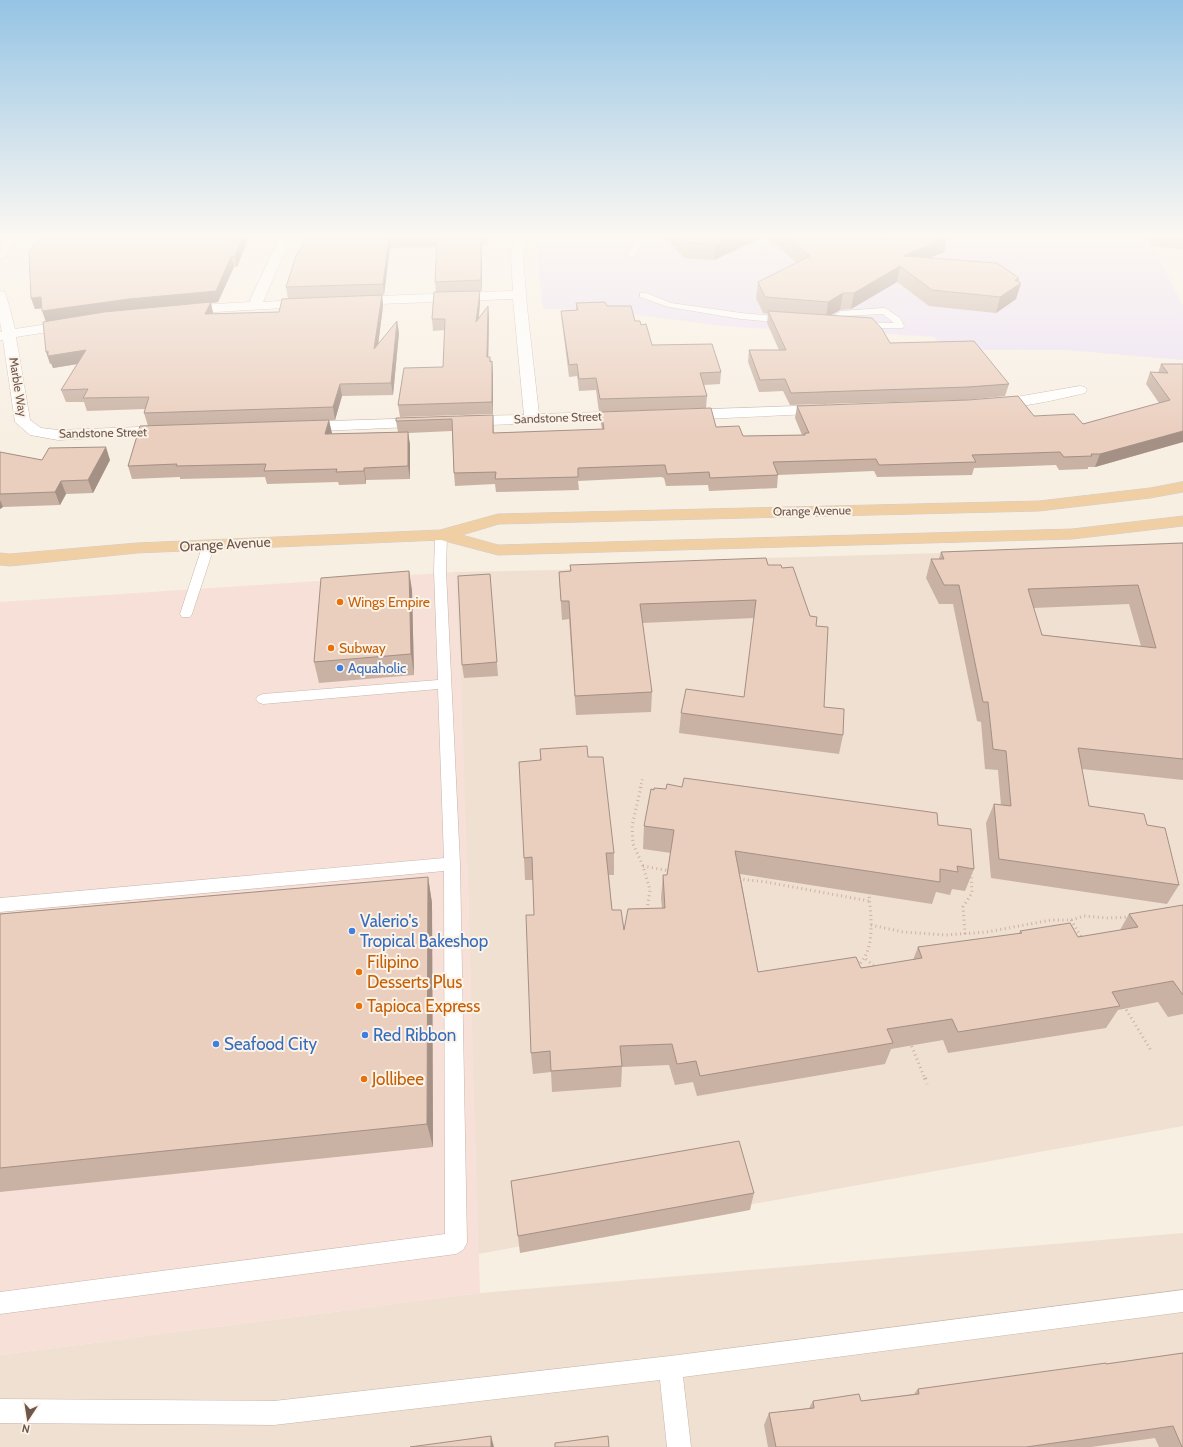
<svg xmlns="http://www.w3.org/2000/svg" width="1183" height="1447" font-family="Cabin,sans-serif">
<style>
.residential{fill:#efe0d2}
.commercial{fill:#f7e0d8}
.education{fill:#ece0f4}
.lines{fill:none;stroke-linecap:round;stroke-linejoin:round}
.lane-casing{stroke:#c7b6ab;stroke-width:1}
.street-casing{stroke:#c7b6ab;stroke-width:1}
.primary-casing{stroke:#d3ccc9;stroke-width:1}
.path-far3{stroke:#ceb1a2;stroke-width:1.5;stroke-dasharray:0.5 2;stroke-linecap:butt}
.path-far2{stroke:#ceb1a2;stroke-width:2.5;stroke-dasharray:1 3;stroke-linecap:butt}
.path-far1{stroke:#ceb1a2;stroke-width:3;stroke-dasharray:1 3.5;stroke-linecap:butt}
.path{stroke:#ceb1a2;stroke-width:4;stroke-dasharray:1.5 4.5;stroke-linecap:butt}
.lane{fill:#fff;fill-rule:evenodd}
.street{fill:#fff;fill-rule:evenodd}
.primary{fill:#efcfa3;fill-rule:evenodd}
.wall{fill:#c9b1a3;fill-rule:evenodd}
.shaded-wall{fill:#a49085}
.building{fill:#eacebe;stroke:#a49085;fill-rule:evenodd}
.food-dot{fill:#e8710a;stroke:#fcf3e8;stroke-width:1.5}
.shop-dot{fill:#3f7fe0;stroke:#fcf3e8;stroke-width:1.5}
.labels{text-anchor:middle;stroke-width:4;stroke-linejoin:round;paint-order:stroke}
.far-street-label{font-size:12px;fill:#6d564c;stroke:#fcf3e8}
.street-label{font-size:14px;fill:#6d564c;stroke:#fcf3e8}
.food-label{font-size:14px;fill:#c56008;stroke:#fcf3e8;text-anchor:start}
.shop-label{font-size:14px;fill:#366cbe;stroke:#fcf3e8;text-anchor:start}
.near-shop-label{font-size:17px;fill:#366cbe;stroke:#fcf3e8;text-anchor:start}
.near-food-label{font-size:17px;fill:#c56008;stroke:#fcf3e8;text-anchor:start}
</style>
<rect width="100%" height="100%" fill="#f8efe3"/>
<g class="residential">
<path d="M 1183,542 L 1183,1126 L 478,1254 L 468,886 L 455,572 L 556,570 L 762,558 L 1013,551 Z"/>
<path d="M 1183,1233 L 1183,1447 L 0,1447 L 0,1355 L 480,1293 Z"/>
</g>
<path class="commercial" d="M 455,572 L 461,675 L 468,886 L 480,1293 L 0,1355 L 0,602 Z"/>
<path class="education" d="M 540,234 L 1147,234 L 1183,306 L 1183,360 L 1066,350 L 944,350 L 934,337 L 876,333 L 862,337 L 715,325 L 601,310 L 543,309 L 538,268 L 538,250 Z"/>
<g class="lines">
<defs>
<g id="lane">
<path d="M 639,234 L 646,234 L 635,256 L 629,256 L 628,254 Z"/>
<path d="M 640,293 L 646,293 L 671,303 L 741,313 L 785,317 L 789,320 L 785,323 L 741,319 L 669,307 L 640,297 Z"/>
<path d="M 885,308 L 900,318 L 904,326 L 903,328 L 860,328 L 856,325 L 860,322 L 894,323 L 883,314 L 843,316 L 827,326 L 823,323 L 841,311 Z"/>
<path d="M 441,532 L 445,533 L 447,535 L 446,571 L 460,864 L 467,1243 L 463,1250 L 456,1254 L 0,1314 L 0,1292 L 445,1234 L 444,871 L 0,912 L 0,898 L 444,858 L 438,689 L 263,704 L 258,702 L 256,699 L 258,696 L 263,694 L 438,680 L 434,571 L 435,535 L 437,533 Z"/>
<path d="M 209,541 L 213,542 L 215,544 L 192,614 L 190,617 L 182,617 L 180,614 L 203,544 L 205,542 Z"/>
<path d="M 1183,1290 L 1183,1312 L 683,1377 L 691,1447 L 667,1447 L 660,1380 L 274,1425 L 0,1423 L 0,1399 L 274,1401 L 670,1356 Z"/>
</g>
<g id="street">
<path d="M 10,234 L 23,234 L 13,243 L 4,258 L 0,259 C 0,247 1,242 10,234 Z"/>
<path d="M 281,234 L 292,234 L 263,302 L 311,299 L 316,300 L 317,303 L 316,306 L 183,314 L 178,313 L 176,310 L 178,307 L 183,306 L 250,302 L 251,298 Z"/>
<path d="M 516,234 L 528,234 L 523,255 L 527,307 L 539,414 L 632,411 L 637,413 L 640,416 L 637,419 L 464,426 L 459,424 L 456,421 L 459,418 L 464,416 L 524,415 L 513,299 L 353,305 L 348,304 L 347,301 L 348,298 L 353,297 L 513,291 L 511,255 Z"/>
<path d="M 0,291 L 5,292 L 6,295 L 15,329 L 74,320 L 79,321 L 81,324 L 79,327 L 74,328 L 16,337 L 30,420 L 41,428 L 58,430 L 168,426 L 174,428 L 176,431 L 174,434 L 58,440 L 30,435 L 15,422 L 3,340 L 0,340 L 0,332 L 2,332 L 0,322 Z"/>
<path d="M 1080,386 L 1085,387 L 1087,390 L 1085,393 C 1064,398 1005,412 987,407 L 984,404 L 987,401 L 1022,396 Z"/>
<path d="M 826,405 L 831,407 L 834,410 L 831,413 L 682,420 L 677,418 L 674,415 L 677,412 L 682,410 Z"/>
<path d="M 426,418 L 431,420 L 434,423 L 431,426 L 300,432 L 294,430 L 292,427 L 294,424 L 300,422 Z"/>
</g>
<path id="primary" d="M 1183,482 L 1183,492 L 1150,498 L 1039,511 L 499,524 L 462,535 L 498,545 L 1072,529 L 1183,516 L 1183,526 L 1072,539 L 498,555 L 441,540 L 137,553 L 10,566 L 0,565 L 0,553 L 10,554 L 137,543 L 440,530 L 498,514 L 1039,501 L 1150,488 Z"/>
</defs>
<use href="#lane" class="lane-casing"/>
<use href="#street" class="street-casing"/>
<use href="#primary" class="primary-casing"/>
<path class="path-far3" d="M 1103,234 L 1107,247"/>
<path class="path-far2" d="M 640,788 L 643,777"/>
<g class="path-far1">
<path d="M 641,787 L 632,826 L 633,844 L 643,866 L 650,890 L 647,910"/>
<path d="M 643,866 L 670,871"/>
<path d="M 739,879 L 766,882 L 869,901"/>
<path d="M 1071,920 L 1082,938"/>
<path d="M 871,925 L 903,932 L 945,935 L 987,932 L 1051,920 L 1071,920 L 1084,916 L 1108,918 L 1131,917"/>
<path d="M 965,934 L 963,907 L 972,893 L 971,873"/>
<path d="M 866,959 L 876,968"/>
<path d="M 857,966 C 876,951 871,917 869,895"/>
<path d="M 1124,1006 L 1152,1052"/>
<path d="M 910,1042 L 925,1079"/>
</g>
<path class="path" d="M 925,1078 L 927,1084"/>
<use href="#lane" class="lane"/>
<use href="#street" class="street"/>
<use href="#primary" class="primary"/>
</g>
<g class="wall">
<path d="M 0,234 L 8,234 L 5,237 L 0,237 Z"/>
<path d="M 21,234 L 250,234 L 237,267 L 234,267 L 218,302 L 211,303 L 213,313 L 213,314 L 279,312 L 288,298 L 286,287 L 302,247 L 306,234 L 488,234 L 487,245 L 482,245 L 482,291 L 480,291 L 480,302 L 479,318 L 488,306 L 489,318 L 488,357 L 491,361 L 492,361 L 493,414 L 400,417 L 398,405 L 443,367 L 445,330 L 433,331 L 432,319 L 436,292 L 435,282 L 437,247 L 390,248 L 384,295 L 382,295 L 383,306 L 378,345 L 397,321 L 399,333 L 393,395 L 342,396 L 335,420 L 148,426 L 144,413 L 145,409 L 87,411 L 84,402 L 66,402 L 61,390 L 77,364 L 53,368 L 51,363 L 50,364 L 46,321 L 42,308 L 35,309 L 31,298 L 40,237 L 22,237 Z"/>
<path d="M 662,234 L 880,234 L 886,238 L 886,234 L 947,234 L 944,252 L 930,258 L 1018,281 L 1021,283 L 1016,299 L 996,313 L 929,306 L 897,282 L 851,309 L 840,310 L 831,315 L 890,343 L 1009,384 L 1005,396 L 965,400 L 790,405 L 783,391 L 759,392 L 748,362 L 749,350 L 779,350 L 767,323 L 768,314 L 763,313 L 756,298 L 758,282 L 797,263 L 765,236 L 714,260 L 684,258 Z"/>
<path d="M 1147,234 L 1183,234 L 1183,249 L 1151,246 Z"/>
<path d="M 576,303 L 607,306 L 641,325 L 652,345 L 721,372 L 720,384 L 704,385 L 707,396 L 706,408 L 599,412 L 596,390 L 579,391 L 577,376 L 569,377 L 562,322 L 561,311 L 576,310 Z"/>
<path d="M 1161,364 L 1183,364 L 1183,442 L 1095,467 L 1088,467 L 1088,469 L 1059,470 L 1056,465 L 974,468 L 972,475 L 877,477 L 874,471 L 778,475 L 777,488 L 709,491 L 708,485 L 666,486 L 664,478 L 661,477 L 578,481 L 579,490 L 496,492 L 495,484 L 455,486 L 454,473 L 452,431 L 408,433 L 410,445 L 410,479 L 366,480 L 366,484 L 339,485 L 338,482 L 267,484 L 265,477 L 180,479 L 180,477 L 132,479 L 128,466 L 329,420 L 331,434 L 398,432 L 396,421 L 493,415 L 494,433 L 602,429 L 601,424 L 601,412 L 716,427 L 743,436 L 802,435 L 795,418 L 797,406 L 1034,416 L 1083,424 L 1159,403 L 1146,384 L 1150,372 L 1158,373 Z"/>
<path d="M 0,452 L 42,460 L 110,460 L 93,493 L 66,494 L 60,505 L 3,507 L 0,509 Z"/>
<path d="M 1183,543 L 1183,780 L 1082,769 L 1089,806 L 1147,825 L 1179,885 L 1167,904 L 991,878 L 986,823 L 994,804 L 1001,805 L 998,770 L 985,769 L 981,722 L 977,721 L 953,604 L 939,604 L 926,578 L 931,559 L 939,559 L 941,552 ZM 1129,604 L 1141,646 L 1042,635 L 1033,608 Z"/>
<path d="M 570,565 L 768,565 L 782,568 L 810,616 L 816,626 L 824,707 L 843,735 L 839,754 L 679,733 L 681,713 L 744,697 L 754,618 L 642,623 L 652,692 L 651,712 L 576,715 L 569,619 L 562,620 L 560,590 L 559,572 L 570,571 Z"/>
<path d="M 409,571 L 412,591 L 414,675 L 319,683 L 314,662 Z"/>
<path d="M 490,574 L 498,676 L 464,678 L 462,665 Z"/>
<path d="M 540,749 L 588,757 L 614,853 L 614,875 L 609,875 L 612,910 L 624,930 L 662,908 L 661,898 L 663,875 L 667,875 L 671,853 L 643,849 L 644,826 L 938,825 L 974,869 L 965,891 L 952,889 L 950,895 L 936,892 L 932,904 L 740,874 L 758,972 L 861,968 L 913,960 L 918,947 L 1019,934 L 1020,931 L 1078,937 L 1120,930 L 1129,914 L 1183,905 L 1183,1014 L 1168,1017 L 1158,1002 L 1118,1010 L 1106,1028 L 948,1053 L 943,1040 L 891,1049 L 885,1064 L 697,1096 L 693,1082 L 675,1085 L 669,1065 L 622,1067 L 621,1087 L 552,1092 L 551,1072 L 533,1074 L 531,1053 L 534,915 L 533,880 L 525,880 L 524,858 L 540,760 Z"/>
<path d="M 428,877 L 432,903 L 433,1147 L 0,1192 L 0,914 Z"/>
<path d="M 511,1181 L 754,1193 L 750,1210 L 520,1253 Z"/>
<path d="M 1183,1353 L 1183,1447 L 1159,1447 L 1155,1438 L 1091,1447 L 768,1447 L 764,1425 L 769,1413 L 809,1408 L 813,1401 L 861,1401 L 914,1394 L 918,1389 L 1106,1364 Z"/>
</g>
<g class="shaded-wall">
<path d="M 244,234 L 250,234 L 237,267 L 235,256 Z"/>
<path d="M 486,234 L 488,234 L 487,245 L 486,235 Z"/>
<path d="M 737,234 L 765,234 L 765,236 L 714,260 L 715,245 Z"/>
<path d="M 481,235 L 482,245 L 482,291 L 481,280 Z"/>
<path d="M 947,237 L 944,252 L 904,269 L 903,256 Z"/>
<path d="M 389,238 L 390,248 L 384,295 L 383,284 Z"/>
<path d="M 231,257 L 234,267 L 218,302 L 211,303 L 213,313 L 208,326 L 46,322 L 42,311 Z"/>
<path d="M 900,266 L 897,282 L 851,309 L 854,293 Z"/>
<path d="M 1019,278 L 1017,286 L 1021,283 L 1016,299 L 996,313 L 1000,297 L 1015,280 Z"/>
<path d="M 480,291 L 480,302 L 477,334 L 476,322 Z"/>
<path d="M 843,293 L 840,310 L 826,318 L 828,302 Z"/>
<path d="M 382,295 L 383,306 L 376,361 L 374,349 Z"/>
<path d="M 41,297 L 45,308 L 35,309 L 31,298 Z"/>
<path d="M 488,306 L 489,318 L 488,369 L 487,357 Z"/>
<path d="M 397,321 L 399,333 L 393,395 L 391,383 Z"/>
<path d="M 86,350 L 90,362 L 53,368 L 51,363 L 50,364 L 46,352 Z"/>
<path d="M 492,361 L 493,373 L 493,414 L 492,402 Z"/>
<path d="M 340,384 L 342,396 L 335,420 L 333,407 Z"/>
<path d="M 329,420 L 332,433 L 328,446 L 325,434 Z"/>
<path d="M 1183,431 L 1183,442 L 1095,467 L 1100,454 Z"/>
<path d="M 408,432 L 410,445 L 410,479 L 408,466 Z"/>
<path d="M 106,447 L 110,460 L 93,493 L 88,480 Z"/>
<path d="M 364,468 L 366,480 L 366,484 L 364,471 Z"/>
<path d="M 61,481 L 66,494 L 60,505 L 55,492 Z"/>
<path d="M 0,500 L 3,507 L 0,509 Z"/>
<path d="M 409,571 L 412,591 L 414,675 L 411,654 Z"/>
<path d="M 428,877 L 432,903 L 433,1147 L 427,1124 Z"/>
<path d="M 491,1436 L 494,1447 L 491,1447 Z"/>
</g>
<g class="building">
<path d="M 42,234 L 244,234 L 235,256 L 231,257 L 216,291 L 129,299 L 42,311 L 41,297 L 31,298 L 29,252 Z"/>
<path d="M 306,234 L 486,234 L 481,235 L 481,280 L 435,282 L 437,237 L 389,238 L 383,284 L 286,287 L 296,256 L 302,247 Z"/>
<path d="M 677,234 L 737,234 L 715,245 L 685,242 Z"/>
<path d="M 784,234 L 880,234 L 888,240 L 889,234 L 947,234 L 947,237 L 903,256 L 997,263 L 1019,278 L 1015,280 L 1021,283 L 1000,297 L 932,290 L 900,266 L 854,293 L 843,293 L 828,302 L 765,297 L 758,282 L 810,256 Z"/>
<path d="M 1154,234 L 1183,234 L 1183,238 L 1155,236 Z"/>
<path d="M 480,291 L 476,322 L 488,306 L 487,357 L 490,357 L 490,362 L 492,361 L 492,402 L 398,405 L 404,368 L 443,367 L 445,319 L 432,319 L 434,292 Z"/>
<path d="M 382,295 L 374,349 L 397,321 L 391,383 L 340,384 L 333,407 L 144,413 L 149,397 L 83,398 L 88,389 L 61,390 L 86,350 L 48,356 L 48,351 L 46,352 L 43,322 L 104,312 L 211,302 L 205,314 L 279,312 L 282,299 Z"/>
<path d="M 605,302 L 607,306 L 631,306 L 635,321 L 640,321 L 641,325 L 646,324 L 652,345 L 712,344 L 721,372 L 700,373 L 707,396 L 600,399 L 596,378 L 579,379 L 577,364 L 569,365 L 561,311 L 578,310 L 576,303 Z"/>
<path d="M 768,311 L 872,318 L 882,329 L 890,343 L 974,341 L 1009,384 L 968,387 L 791,393 L 785,379 L 760,380 L 749,350 L 786,350 Z"/>
<path d="M 1161,364 L 1183,364 L 1183,431 L 1100,454 L 1091,454 L 1092,456 L 1064,457 L 1060,452 L 972,455 L 976,462 L 879,465 L 876,459 L 773,462 L 778,475 L 710,478 L 709,472 L 667,474 L 665,465 L 662,465 L 578,468 L 578,477 L 495,479 L 496,472 L 454,473 L 452,419 L 396,421 L 396,418 L 493,415 L 493,433 L 604,429 L 601,412 L 711,408 L 716,427 L 739,426 L 743,436 L 805,435 L 805,433 L 809,433 L 797,406 L 968,400 L 1018,396 L 1034,416 L 1074,414 L 1083,424 L 1170,400 L 1150,372 L 1168,373 Z"/>
<path d="M 329,420 L 325,434 L 408,432 L 408,466 L 364,468 L 364,471 L 336,472 L 337,469 L 264,471 L 266,464 L 176,466 L 177,464 L 128,466 L 140,426 Z"/>
<path d="M 106,447 L 88,480 L 61,481 L 55,492 L 0,494 L 0,452 L 42,460 L 49,448 Z"/>
<path d="M 1183,543 L 1183,759 L 1078,748 L 1089,806 L 1144,814 L 1147,825 L 1165,828 L 1179,885 L 999,859 L 994,804 L 1011,806 L 1006,751 L 993,749 L 988,702 L 983,702 L 959,585 L 944,585 L 931,559 L 944,559 L 941,552 ZM 1138,585 L 1156,648 L 1042,635 L 1028,589 Z"/>
<path d="M 766,558 L 768,565 L 781,565 L 782,568 L 793,567 L 810,616 L 817,617 L 816,626 L 828,627 L 824,707 L 844,709 L 843,735 L 681,713 L 686,689 L 744,697 L 756,600 L 640,604 L 652,692 L 575,696 L 569,601 L 561,601 L 559,572 L 571,571 L 570,565 Z"/>
<path d="M 409,571 L 411,654 L 314,662 L 321,578 Z"/>
<path d="M 490,574 L 497,662 L 462,665 L 458,576 Z"/>
<path d="M 587,746 L 588,757 L 603,757 L 614,853 L 606,853 L 612,910 L 621,910 L 624,930 L 628,909 L 665,908 L 663,875 L 667,875 L 674,830 L 644,826 L 651,789 L 654,790 L 654,788 L 666,789 L 667,784 L 682,787 L 684,778 L 937,813 L 938,825 L 971,829 L 974,869 L 957,866 L 958,872 L 940,869 L 940,882 L 735,851 L 758,972 L 856,957 L 861,968 L 922,958 L 918,947 L 1022,933 L 1020,931 L 1070,923 L 1078,937 L 1138,927 L 1129,914 L 1183,905 L 1183,995 L 1173,981 L 1112,992 L 1120,1006 L 958,1032 L 952,1019 L 887,1029 L 893,1043 L 700,1076 L 696,1061 L 677,1064 L 672,1044 L 620,1046 L 622,1066 L 551,1071 L 550,1051 L 531,1053 L 526,915 L 534,915 L 532,857 L 524,858 L 519,762 L 541,760 L 540,749 Z"/>
<path d="M 428,877 L 427,1124 L 0,1168 L 0,914 Z"/>
<path d="M 739,1141 L 754,1193 L 518,1236 L 511,1181 Z"/>
<path d="M 1183,1353 L 1183,1447 L 1182,1447 L 1173,1426 L 1026,1447 L 776,1447 L 769,1413 L 814,1408 L 813,1401 L 859,1394 L 861,1401 L 919,1394 L 918,1389 L 1106,1363 L 1106,1364 Z"/>
<path d="M 491,1436 L 491,1447 L 410,1447 Z"/>
<path d="M 608,1436 L 609,1447 L 555,1447 L 555,1443 Z"/>
</g>
<linearGradient id="sky" x2="0" y2="1"><stop stop-color="#95c4e4"/><stop offset="0.54" stop-color="#fcf8f2"/><stop offset="1" stop-color="#fcf8f2" stop-opacity="0"/></linearGradient>
<rect width="1183" height="437" fill="url(#sky)"/>
<g class="food-dot">
<circle cx="340" cy="602" r="4"/>
<circle cx="331" cy="648" r="4"/>
<circle cx="359" cy="972" r="4"/>
<circle cx="359" cy="1006" r="4"/>
<circle cx="364" cy="1079" r="4"/>
</g>
<g class="shop-dot">
<circle cx="340" cy="668" r="4"/>
<circle cx="352" cy="931" r="4"/>
<circle cx="365" cy="1035" r="4"/>
<circle cx="216" cy="1044" r="4"/>
</g>
<g class="labels">
<g class="far-street-label">
<text transform="translate(18 387) rotate(81)" y="4">Marble Way</text>
<text transform="translate(558 418) rotate(-2)" y="4">Sandstone Street</text>
<text transform="translate(103 433) rotate(-1)" y="4">Sandstone Street</text>
<text transform="translate(812 511) rotate(-1)" y="4">Orange Avenue</text>
</g>
<g class="street-label">
<text transform="translate(225 544) rotate(-3)" y="5">Orange Avenue</text>
</g>
<g class="food-label">
<text x="348" y="607">Wings Empire</text>
<text x="339" y="653">Subway</text>
</g>
<g class="shop-label">
<text x="348" y="673">Aquaholic</text>
</g>
<g class="near-shop-label">
<text x="360" y="927">Valerio's<tspan x="360" dy="20">Tropical Bakeshop</tspan></text>
<text x="373" y="1041">Red Ribbon</text>
<text x="224" y="1050">Seafood City</text>
</g>
<g class="near-food-label">
<text x="367" y="968">Filipino<tspan x="367" dy="20">Desserts Plus</tspan></text>
<text x="367" y="1012">Tapioca Express</text>
<text x="372" y="1085">Jollibee</text>
</g>
</g>
<g transform="translate(28 1419) rotate(192)" stroke="#fcf3e8" stroke-width="3" paint-order="stroke">
<path d="M0-3L7 15L0 10L-7 15Z" fill="#6d564c"/>
<text y="-6" font-size="11" font-weight="bold" text-anchor="middle" fill="#6d564c">N</text>
</g>
</svg>
